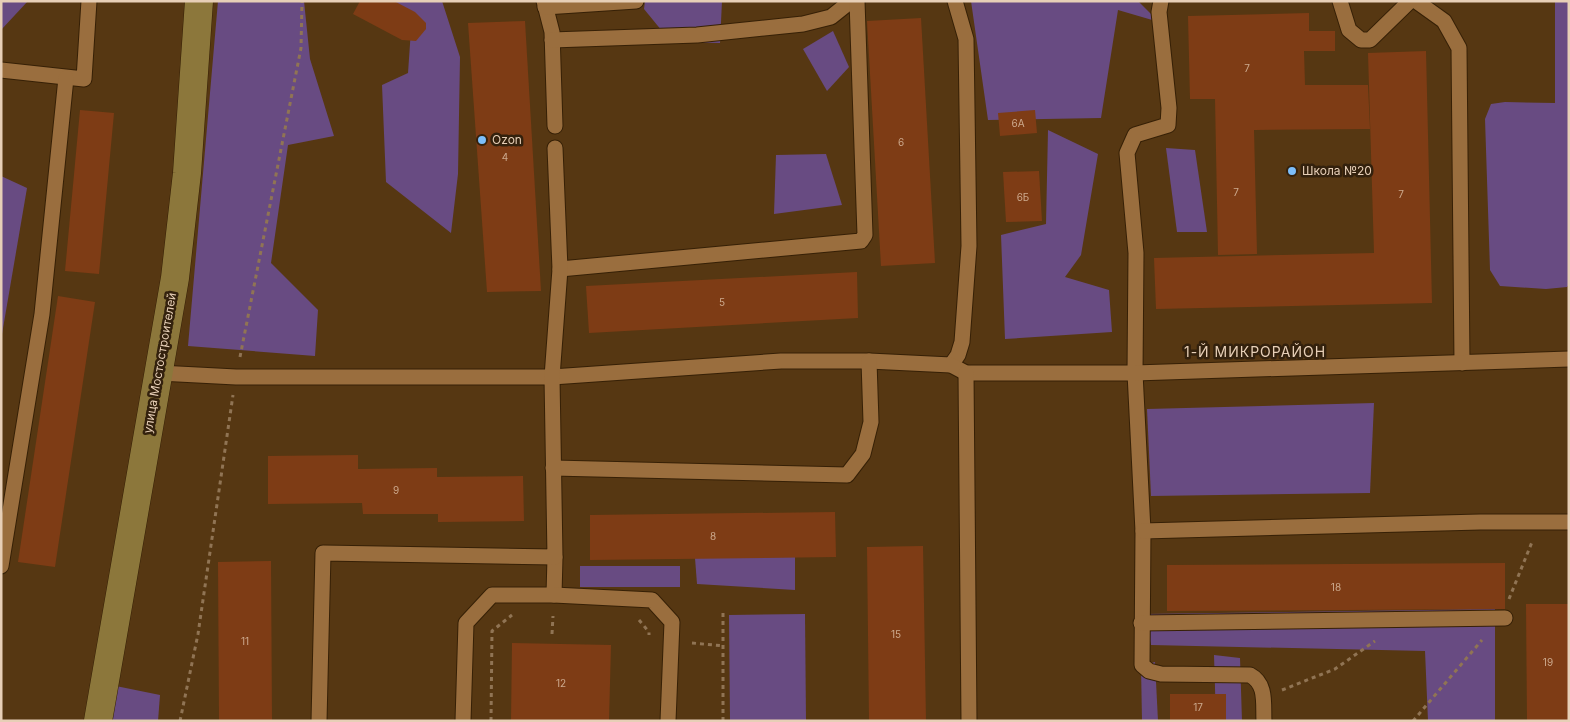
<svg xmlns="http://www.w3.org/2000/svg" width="1570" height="722" font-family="Inter,sans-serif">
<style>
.green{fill:#684b82}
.building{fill:#7e3c15}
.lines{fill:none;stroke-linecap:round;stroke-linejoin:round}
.service-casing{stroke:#362006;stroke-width:17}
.secondary-casing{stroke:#362006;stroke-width:29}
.path{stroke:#907454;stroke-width:3;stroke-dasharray:4 4;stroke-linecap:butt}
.service{stroke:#9a6e3e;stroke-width:15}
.secondary{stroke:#8c773b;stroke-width:28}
.poi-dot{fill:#7dbef9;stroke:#33210d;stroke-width:2}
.labels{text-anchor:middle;stroke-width:5;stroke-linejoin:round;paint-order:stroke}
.number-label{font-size:10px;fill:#cdaa8e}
.poi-label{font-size:12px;fill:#e7cfb7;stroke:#33210d;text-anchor:start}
.street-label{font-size:12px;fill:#e7cfb7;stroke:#33210d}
.neighbourhood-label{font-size:14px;letter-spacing:1px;fill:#e7cfb7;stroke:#33210d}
</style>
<rect width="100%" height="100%" fill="#563712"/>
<g class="green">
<path d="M 1,1 L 28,1 L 1,30 Z"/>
<path d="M 218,1 L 304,1 L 310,59 L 334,136 L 288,145 L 271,263 L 318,310 L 315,356 L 188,346 Z"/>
<path d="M 390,1 L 442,1 L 460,57 L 458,174 L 451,233 L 386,182 L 382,85 L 408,73 L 412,15 Z"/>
<path d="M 645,1 L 722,1 L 720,43 L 671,42 L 644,9 Z"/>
<path d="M 971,1 L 1138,1 L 1159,22 L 1118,10 L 1101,118 L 988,120 Z"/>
<path d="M 1555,1 L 1569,1 L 1569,284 L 1567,287 L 1546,289 L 1500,286 L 1490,270 L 1485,119 L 1491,104 L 1505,102 L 1555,103 Z"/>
<path d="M 833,31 L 849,67 L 827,91 L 803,49 Z"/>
<path d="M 1048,130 L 1098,154 L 1081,255 L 1065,277 L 1109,290 L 1112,332 L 1005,339 L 1001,235 L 1046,224 Z"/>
<path d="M 1166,148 L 1195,150 L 1207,232 L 1177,232 Z"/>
<path d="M 826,154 L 842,205 L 774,214 L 776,155 Z"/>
<path d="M 1,176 L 27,188 L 1,340 Z"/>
<path d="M 1374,403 L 1370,493 L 1151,496 L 1147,409 Z"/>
<path d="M 795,557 L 795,590 L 697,584 L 695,558 Z"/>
<rect x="580" y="566" width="100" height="21"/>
<path d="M 1495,609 L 1495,721 L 1428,721 L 1425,651 L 1151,645 L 1144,614 Z"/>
<path d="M 805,614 L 806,721 L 730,721 L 729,615 Z"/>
<path d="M 1214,655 L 1240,658 L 1242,721 L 1216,721 Z"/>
<path d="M 1155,662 L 1158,721 L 1142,721 L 1141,666 Z"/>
<path d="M 111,685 L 160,695 L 158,721 L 108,721 Z"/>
</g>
<g class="building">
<path d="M 360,1 L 394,1 L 415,12 L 426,23 L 426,29 L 416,41 L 402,40 L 353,14 Z"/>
<path d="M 1309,13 L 1309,31 L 1335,31 L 1335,51 L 1304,51 L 1305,85 L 1368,85 L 1370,129 L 1254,130 L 1257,254 L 1218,255 L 1215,99 L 1190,99 L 1188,16 Z"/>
<path d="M 921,18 L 935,263 L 881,266 L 867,21 Z"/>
<path d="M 525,21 L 541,291 L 487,292 L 468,23 Z"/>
<path d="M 1426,51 L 1432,303 L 1156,309 L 1154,258 L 1374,253 L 1368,53 Z"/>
<path d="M 80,110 L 114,113 L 99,274 L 65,271 Z"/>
<path d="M 1035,110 L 1037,133 L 1000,136 L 998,113 Z"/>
<path d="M 1039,171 L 1042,221 L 1006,222 L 1003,172 Z"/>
<path d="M 857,272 L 858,318 L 589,333 L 586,286 Z"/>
<path d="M 58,296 L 95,302 L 55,567 L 18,562 Z"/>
<path d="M 358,455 L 358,469 L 437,468 L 437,477 L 523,476 L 524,521 L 438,522 L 438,514 L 363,514 L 362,503 L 268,504 L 268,456 Z"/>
<path d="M 835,512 L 836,557 L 590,560 L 590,515 Z"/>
<path d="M 923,546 L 926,721 L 869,721 L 867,547 Z"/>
<path d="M 271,561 L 272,721 L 219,721 L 218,562 Z"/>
<path d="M 1505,563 L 1505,609 L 1167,611 L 1167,565 Z"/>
<path d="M 1526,604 L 1569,604 L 1569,721 L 1527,721 Z"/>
<path d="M 512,643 L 611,645 L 609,721 L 511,721 Z"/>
<rect x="1170" y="694" width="56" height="27"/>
</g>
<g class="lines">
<defs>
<g id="service">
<path d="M 544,1 L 552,32 L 555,126"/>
<path d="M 1161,1 L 1159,12 L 1169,108 L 1168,125 L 1135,135 L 1127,153 L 1136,253 L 1135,373 L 1143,531 L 1142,665 L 1149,671 L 1161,674 L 1250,675 C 1267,684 1263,704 1264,721"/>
<path d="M 1340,1 L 1349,30 L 1361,40 L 1370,40 L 1410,1"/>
<path d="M 1416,1 L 1444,21 L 1459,48 L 1462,363"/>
<path d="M 545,7 L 636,1"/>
<path d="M 552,40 L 697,35 L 803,24 L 831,17 L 851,1"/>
<path d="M 1,70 L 84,79 L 89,1"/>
<path d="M 560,269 L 861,241 L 865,235 L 857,1"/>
<path d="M 951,365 L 958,355 L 962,342 L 969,246 L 966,39 L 955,1"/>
<path d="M 159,373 L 236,377 L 552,377 L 781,361 L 869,361 L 951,365 L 966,373 L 1135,373 L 1569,359"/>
<path d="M 966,373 L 969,721"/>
<path d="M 553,468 L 847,475 L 863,454 L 871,422 L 869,361"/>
<path d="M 1143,531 L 1480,522 L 1569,522"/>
<path d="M 1,566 L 42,314 L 66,78"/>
<path d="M 554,595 L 555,557"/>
<path d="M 1141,623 L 1505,618"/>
<path d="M 319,721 L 323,553 L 555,557 L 552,377 L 560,269 L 555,148"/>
<path d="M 463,721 L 466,623 L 492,595 L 554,595 L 652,600 L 672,622 L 668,721"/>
</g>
<path id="secondary" d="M 98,721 L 175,278 L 187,173 L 199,1"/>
</defs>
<use href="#service" class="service-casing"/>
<use href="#secondary" class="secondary-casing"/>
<g class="path">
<path d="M 240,357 L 301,48 L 302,1"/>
<path d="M 1509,599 L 1532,542"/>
<path d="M 723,613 L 723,721"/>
<path d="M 639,620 L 649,632 L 649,635"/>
<path d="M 552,634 L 553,616"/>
<path d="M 692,643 L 724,646"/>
<path d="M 1282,690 L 1335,669 L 1375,641"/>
<path d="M 180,721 L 198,634 L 233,395"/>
<path d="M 491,721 L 492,631 L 512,615"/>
<path d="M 1413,721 L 1482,640"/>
</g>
<use href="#service" class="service"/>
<use href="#secondary" class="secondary"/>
</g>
<g class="poi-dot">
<circle cx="482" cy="140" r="5"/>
<circle cx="1292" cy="171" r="5"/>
</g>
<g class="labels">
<g class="number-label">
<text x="1247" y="72">7</text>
<text x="1018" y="127">6А</text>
<text x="901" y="146">6</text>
<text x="505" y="161">4</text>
<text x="1236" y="196">7</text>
<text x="1401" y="198">7</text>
<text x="1023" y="201">6Б</text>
<text x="722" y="306">5</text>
<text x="396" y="494">9</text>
<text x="713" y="540">8</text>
<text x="1336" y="591">18</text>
<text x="896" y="638">15</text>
<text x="245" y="645">11</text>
<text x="1548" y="666">19</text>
<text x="561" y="687">12</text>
<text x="1198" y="711">17</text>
</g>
<g class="poi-label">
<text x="492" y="144">Ozon</text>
<text x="1302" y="175">Школа №20</text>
</g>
<g class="street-label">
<text transform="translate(160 363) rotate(-80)" y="4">улица Мостостроителей</text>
</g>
<g class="neighbourhood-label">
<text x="1255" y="357">1-Й МИКРОРАЙОН</text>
</g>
</g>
<rect width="1570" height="722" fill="none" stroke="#e7cfb7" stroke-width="5"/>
</svg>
